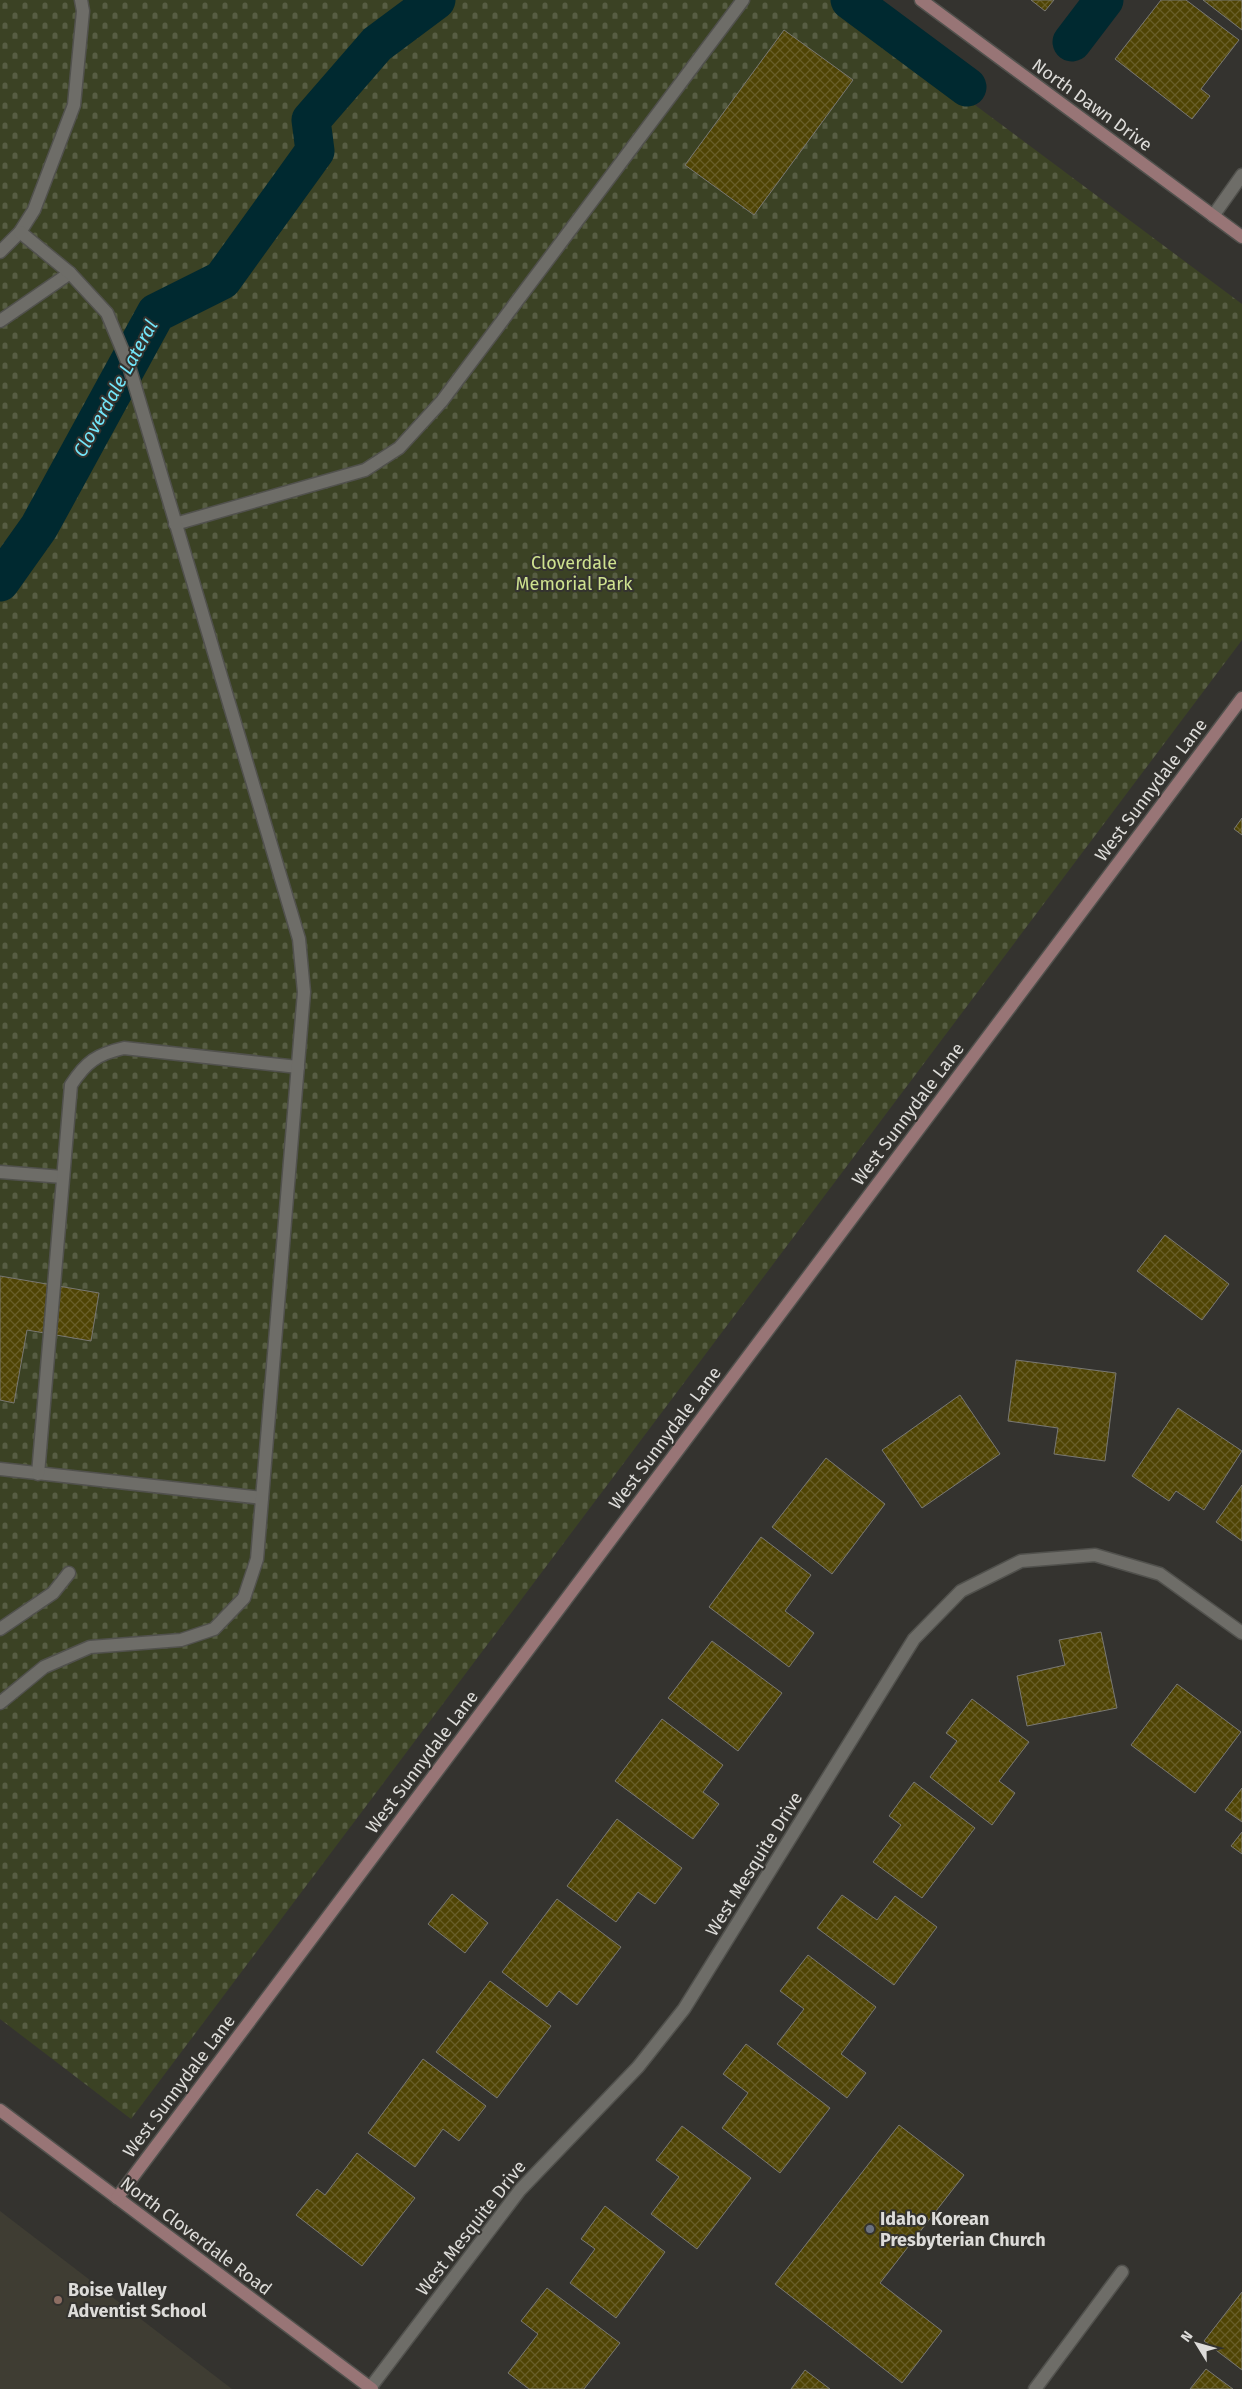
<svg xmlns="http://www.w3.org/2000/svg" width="1242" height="2389" font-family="'Fira Sans',sans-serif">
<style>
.built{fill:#3f3d33}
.cemetery{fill:url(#cemetery-stones)}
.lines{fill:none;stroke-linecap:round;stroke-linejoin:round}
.canal{stroke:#002930;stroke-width:39}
.building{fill:url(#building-cross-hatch);stroke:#797873}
.lane-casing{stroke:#51514d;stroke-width:15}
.street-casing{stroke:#51514d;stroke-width:15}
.secondary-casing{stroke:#51514d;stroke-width:15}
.lane{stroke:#6e6d68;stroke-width:12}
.street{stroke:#6e6d68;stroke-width:12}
.secondary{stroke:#987576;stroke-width:12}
.worship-dot{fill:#6b7280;stroke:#34332f;stroke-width:2}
.education-dot{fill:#8d6e63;stroke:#34332f;stroke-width:2}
.labels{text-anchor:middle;stroke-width:4;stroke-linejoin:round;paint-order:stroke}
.street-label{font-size:18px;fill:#dddcd9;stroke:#34332f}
.park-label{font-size:18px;fill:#cee18f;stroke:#34332f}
.poi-label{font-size:18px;font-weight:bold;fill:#dddcd9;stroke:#34332f;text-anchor:start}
.water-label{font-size:19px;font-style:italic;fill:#73e6fa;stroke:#34332f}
</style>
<defs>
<pattern id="cemetery-stones" width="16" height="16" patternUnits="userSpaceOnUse" patternTransform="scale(1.25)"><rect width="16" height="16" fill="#3b4224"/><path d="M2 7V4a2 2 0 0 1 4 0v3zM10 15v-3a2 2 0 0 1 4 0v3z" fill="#575d43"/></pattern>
<pattern id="building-cross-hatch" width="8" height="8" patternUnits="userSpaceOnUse" patternTransform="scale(1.25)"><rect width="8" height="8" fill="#4f4404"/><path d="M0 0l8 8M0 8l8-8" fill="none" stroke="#685e28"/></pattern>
</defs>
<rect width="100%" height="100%" fill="#34332f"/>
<path class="built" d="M 0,2211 L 232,2389 L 0,2389 Z"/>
<path class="cemetery" d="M 0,0 L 834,0 L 1242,304 L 1242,640 L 131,2119 L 0,2019 Z"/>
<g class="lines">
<g class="canal">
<path d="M 850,0 L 967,87"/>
<path d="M 1072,42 L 1104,0"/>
<path d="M 0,582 L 39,527 L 156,313 L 222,280 L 315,151 L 311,120 L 377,44 L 436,0"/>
</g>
</g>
<g class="building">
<path d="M 1031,0 L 1054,0 L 1045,11 Z"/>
<path d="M 1161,0 L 1186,0 L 1239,40 L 1201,89 L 1210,96 L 1192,119 L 1115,59 Z"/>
<path d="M 1203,0 L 1242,0 L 1242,30 Z"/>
<path d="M 784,30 L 853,80 L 754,215 L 685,165 Z"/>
<path d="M 1242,818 L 1242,835 L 1234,829 Z"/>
<path d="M 1165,1235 L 1229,1284 L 1202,1320 L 1137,1271 Z"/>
<path d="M 0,1276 L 99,1293 L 91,1341 L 27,1330 L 14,1403 L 0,1400 Z"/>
<path d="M 1016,1360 L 1116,1373 L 1105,1461 L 1054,1454 L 1058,1428 L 1008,1421 Z"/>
<path d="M 960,1395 L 1000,1454 L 922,1508 L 882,1450 Z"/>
<path d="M 1178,1408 L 1242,1451 L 1204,1510 L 1176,1491 L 1169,1501 L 1132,1476 Z"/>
<path d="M 826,1458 L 885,1504 L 832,1574 L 772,1527 Z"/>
<path d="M 1242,1485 L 1242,1541 L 1216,1522 Z"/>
<path d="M 761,1537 L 811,1575 L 785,1611 L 814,1633 L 789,1667 L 709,1607 Z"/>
<path d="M 1101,1632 L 1117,1708 L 1027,1726 L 1017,1676 L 1065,1665 L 1059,1640 Z"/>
<path d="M 712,1641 L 782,1693 L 738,1751 L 668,1698 Z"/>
<path d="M 1177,1684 L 1241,1732 L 1195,1793 L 1131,1745 Z"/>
<path d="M 972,1699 L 1029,1742 L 999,1781 L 1015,1793 L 992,1825 L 930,1777 L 957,1741 L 946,1733 Z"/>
<path d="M 662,1719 L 723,1765 L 703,1792 L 719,1804 L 693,1839 L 615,1781 Z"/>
<path d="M 914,1782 L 975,1828 L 922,1898 L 873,1862 L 901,1825 L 889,1816 Z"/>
<path d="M 1242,1788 L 1242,1822 L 1225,1810 Z"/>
<path d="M 617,1819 L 682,1868 L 655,1904 L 638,1892 L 616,1922 L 567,1886 Z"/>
<path d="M 1242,1832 L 1242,1854 L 1231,1846 Z"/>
<path d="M 452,1894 L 488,1923 L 465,1953 L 428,1924 Z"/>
<path d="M 842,1895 L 877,1920 L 895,1896 L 937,1927 L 894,1985 L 817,1928 Z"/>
<path d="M 557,1899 L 621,1947 L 577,2005 L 559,1991 L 547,2007 L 502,1972 Z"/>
<path d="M 808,1955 L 876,2007 L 841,2054 L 866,2073 L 847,2098 L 777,2044 L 804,2009 L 780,1991 Z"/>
<path d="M 490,1981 L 551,2026 L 497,2098 L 436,2052 Z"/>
<path d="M 746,2044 L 830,2108 L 780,2173 L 722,2128 L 748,2093 L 723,2074 Z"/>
<path d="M 423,2059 L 486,2106 L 459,2141 L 443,2129 L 415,2167 L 368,2133 Z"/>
<path d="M 899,2125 L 964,2175 L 880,2283 L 942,2331 L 902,2383 L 775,2284 Z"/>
<path d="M 682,2126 L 751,2178 L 697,2249 L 651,2214 L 679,2177 L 656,2160 Z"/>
<path d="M 357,2153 L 415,2198 L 362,2266 L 296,2215 L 317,2189 L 325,2195 Z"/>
<path d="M 605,2206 L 665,2252 L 616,2318 L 570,2283 L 595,2249 L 581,2239 Z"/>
<path d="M 547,2288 L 620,2343 L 584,2389 L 529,2389 L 508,2373 L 538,2334 L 521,2321 Z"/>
<path d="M 1242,2292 L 1242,2370 L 1204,2341 Z"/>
<path d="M 1206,2369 L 1233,2389 L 1190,2389 Z"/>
<path d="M 805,2370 L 830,2389 L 791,2389 Z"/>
</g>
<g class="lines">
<defs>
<g id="lane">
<path d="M 1213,216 L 1242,175"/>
<path d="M 0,252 L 20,232 L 34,210 L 74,105 L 83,11 L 81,0"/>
<path d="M 0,321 L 70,273"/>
<path d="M 175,524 L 365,470 L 399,448 L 442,401 L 743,0"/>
<path d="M 0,1172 L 63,1177"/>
<path d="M 0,1469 L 262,1498"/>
<path d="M 38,1474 L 71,1085 C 86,1062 97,1054 124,1048 L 298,1067"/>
<path d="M 0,1629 L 53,1593 L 69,1573"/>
<path d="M 0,1703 L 44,1667 L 90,1647 L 181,1640 L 214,1629 L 244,1598 L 257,1559 L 304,992 L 299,939 L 129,366 L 107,313 L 70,273 L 20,232"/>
<path d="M 1035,2389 L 1122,2272"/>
</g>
<path id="street" d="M 370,2388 L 520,2190 L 638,2067 L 684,2009 L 914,1639 L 961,1591 L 1021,1561 L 1095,1555 L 1160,1574 L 1242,1633"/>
<g id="secondary">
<path d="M 921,0 L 1242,237"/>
<path d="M 0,2110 L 372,2389"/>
<path d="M 117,2198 L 1242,698"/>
</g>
</defs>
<use href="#lane" class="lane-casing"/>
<use href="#street" class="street-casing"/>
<use href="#secondary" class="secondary-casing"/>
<use href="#lane" class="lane"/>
<use href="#street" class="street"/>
<use href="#secondary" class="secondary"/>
</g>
<circle class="worship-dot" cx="870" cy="2229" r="5"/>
<circle class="education-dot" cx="58" cy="2300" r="5"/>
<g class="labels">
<g class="street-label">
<text transform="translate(1092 105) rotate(36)" y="6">North Dawn Drive</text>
<text transform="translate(1151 790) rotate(-53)" y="6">West Sunnydale Lane</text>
<text transform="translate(908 1114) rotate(-53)" y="6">West Sunnydale Lane</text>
<text transform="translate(665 1438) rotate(-53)" y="6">West Sunnydale Lane</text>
<text transform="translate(422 1762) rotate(-53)" y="6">West Sunnydale Lane</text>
<text transform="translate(754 1864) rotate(-58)" y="6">West Mesquite Drive</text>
<text transform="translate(179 2086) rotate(-53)" y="6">West Sunnydale Lane</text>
<text transform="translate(471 2228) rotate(-52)" y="6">West Mesquite Drive</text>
<text transform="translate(196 2236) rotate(37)" y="6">North Cloverdale Road</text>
</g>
<g class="park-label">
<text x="574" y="569">Cloverdale<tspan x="574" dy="21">Memorial Park</tspan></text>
</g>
<g class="poi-label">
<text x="880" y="2225">Idaho Korean<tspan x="880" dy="21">Presbyterian Church</tspan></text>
<text x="68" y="2296">Boise Valley<tspan x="68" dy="21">Adventist School</tspan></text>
</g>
<g class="water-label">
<text transform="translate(115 388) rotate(-61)" y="7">Cloverdale Lateral</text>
</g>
</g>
<g transform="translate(1197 2344) rotate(307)" stroke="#34332f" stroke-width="4" paint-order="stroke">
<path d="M0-4L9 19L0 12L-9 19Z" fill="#dddcd9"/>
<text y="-8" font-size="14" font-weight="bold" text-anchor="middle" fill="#dddcd9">N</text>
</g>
</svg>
